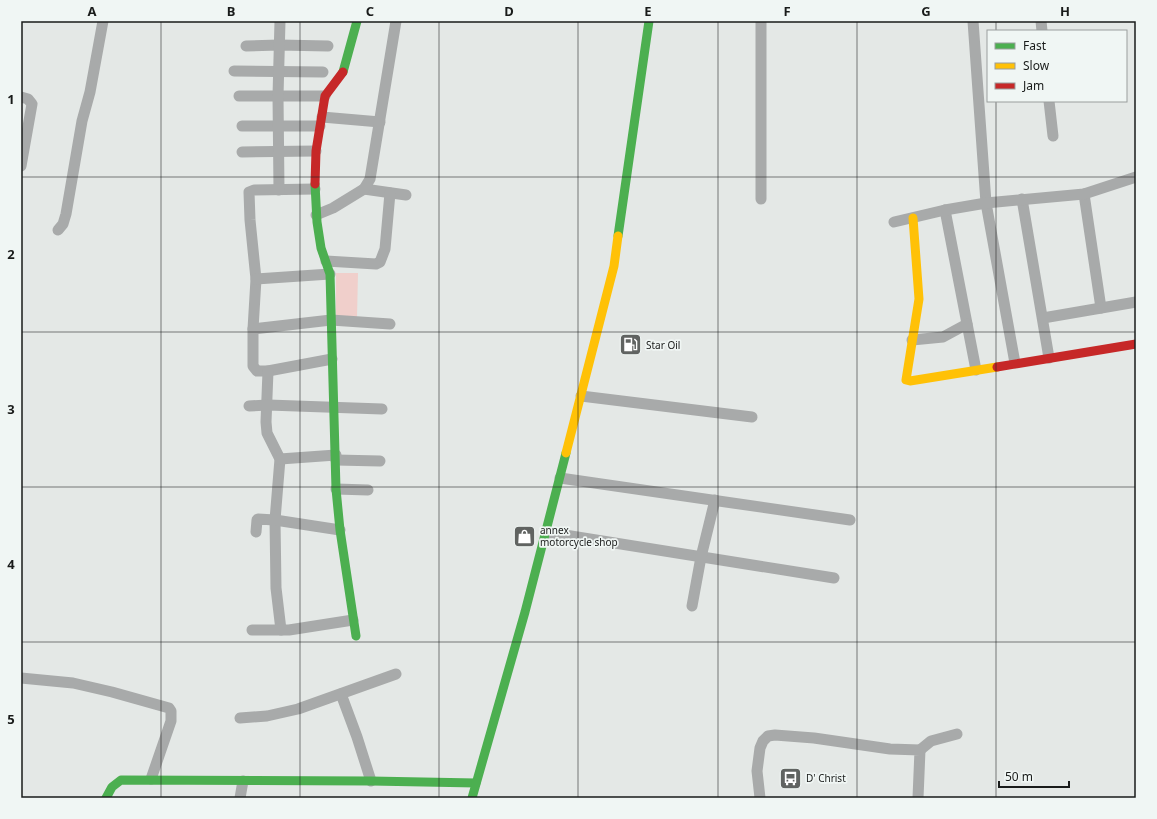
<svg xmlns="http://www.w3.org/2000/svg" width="1157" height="819" font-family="'Noto Sans',sans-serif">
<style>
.green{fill:#f0cfcb}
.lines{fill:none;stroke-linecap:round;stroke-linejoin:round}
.street{stroke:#a8aaaa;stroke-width:11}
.fast{stroke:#4caf50;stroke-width:9}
.slow{stroke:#ffc107;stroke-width:9}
.jam{stroke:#c62828;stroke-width:9}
.grid{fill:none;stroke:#191b1a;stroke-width:1;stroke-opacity:0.55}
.labels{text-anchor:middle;stroke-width:3.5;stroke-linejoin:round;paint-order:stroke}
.poi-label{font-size:10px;fill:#191b1a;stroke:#f0f6f4;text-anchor:start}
.neatline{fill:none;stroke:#191b1a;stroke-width:1.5}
.grid-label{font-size:13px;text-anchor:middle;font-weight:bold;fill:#191b1a}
</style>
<rect width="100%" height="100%" fill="#e4e8e6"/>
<path class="green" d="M 336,273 L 358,273 L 357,318 L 336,318 Z"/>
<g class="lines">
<g class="street">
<path d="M 973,21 L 986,203 L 1015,363"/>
<path d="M 1041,21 L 1042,31"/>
<path d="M 246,46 L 279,45 L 328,46"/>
<path d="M 234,71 L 323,72"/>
<path d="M 239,96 L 325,96"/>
<path d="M 21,97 L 28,99 L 32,104 L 21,166"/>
<path d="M 1049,101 L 1053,136"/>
<path d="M 322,117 L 380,122"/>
<path d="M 242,126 L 320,126"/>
<path d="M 242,152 L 316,151"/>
<path d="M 315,189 L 254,190 L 249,192 L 250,220 L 256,279 L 253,329 L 253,366 L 257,371 L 268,371 L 332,359"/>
<path d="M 364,189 L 406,195"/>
<path d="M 279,190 L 278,96 L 280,21"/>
<path d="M 1084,194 L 1101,308"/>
<path d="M 761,199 L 761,21"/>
<path d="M 1022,199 L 1049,358"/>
<path d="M 945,210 L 976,370"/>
<path d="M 316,215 L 333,208 L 364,189 L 370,179 L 396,21"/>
<path d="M 894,222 L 945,210 L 986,203 L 1084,194 L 1136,177"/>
<path d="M 58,230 L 63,224 L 66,214 L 82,121 L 90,92 L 103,21"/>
<path d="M 326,261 L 376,264 L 380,262 L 385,249 L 390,193"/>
<path d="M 256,279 L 330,274"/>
<path d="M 1043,318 L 1136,302"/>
<path d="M 253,329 L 331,320 L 390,324"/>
<path d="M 912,340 L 943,337 L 967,324"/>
<path d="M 268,371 L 266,422 L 267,433 L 280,459 L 275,520 L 276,588 L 281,630"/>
<path d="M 581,396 L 752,417"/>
<path d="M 249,406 L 268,405 L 382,409"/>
<path d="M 280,459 L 336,455"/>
<path d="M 336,460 L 380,461"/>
<path d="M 560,478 L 850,520"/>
<path d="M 336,489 L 368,490"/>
<path d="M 256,532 L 257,520 L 258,519 L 275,520 L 340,530"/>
<path d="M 546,532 L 834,578"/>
<path d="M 692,606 L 701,557 L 715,500"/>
<path d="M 252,630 L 289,630 L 353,620"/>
<path d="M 21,678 L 73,683 L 112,692 L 169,708 L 171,711 L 171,721 L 151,779"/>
<path d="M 341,694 L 357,737 L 371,781"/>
<path d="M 240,718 L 267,716 L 298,709 L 396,674"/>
<path d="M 920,750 L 931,741 L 957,734"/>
<path d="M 240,798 L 243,781"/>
<path d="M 760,798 L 757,771 L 760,748 L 763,741 L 768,736 L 775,735 L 814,738 L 890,749 L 920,750 L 918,798"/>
</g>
<g class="fast">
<path d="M 343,72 L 357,21"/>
<path d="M 315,184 L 317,222 L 321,248 L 330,274 L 336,489 L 340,530 L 356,636"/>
<path d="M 618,236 L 649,21"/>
<path d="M 106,798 L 112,787 L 121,780 L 371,781 L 476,783"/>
<path d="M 472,798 L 525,612 L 566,453"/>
</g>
<g class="slow">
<path d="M 913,218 L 919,299 L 906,380 L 910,381 L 997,367"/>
<path d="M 566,453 L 614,266 L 618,236"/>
</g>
<g class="jam">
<path d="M 315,184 L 316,151 L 325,96 L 343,72"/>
<path d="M 997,367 L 1136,344"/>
</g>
</g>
<path class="grid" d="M 161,21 L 161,798M 300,21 L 300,798M 439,21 L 439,798M 578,21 L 578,798M 718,21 L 718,798M 857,21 L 857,798M 996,21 L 996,31M 996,101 L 996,798M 21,177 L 1136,177M 21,332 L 1136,332M 21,487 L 1136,487M 21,642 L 1136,642"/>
<defs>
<symbol id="fuel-square" viewBox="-11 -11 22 22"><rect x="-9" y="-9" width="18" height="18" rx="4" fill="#606361" stroke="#f0f6f4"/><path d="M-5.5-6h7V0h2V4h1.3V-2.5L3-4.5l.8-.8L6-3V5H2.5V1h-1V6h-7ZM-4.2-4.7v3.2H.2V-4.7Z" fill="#fff"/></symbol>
<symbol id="shop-square" viewBox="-11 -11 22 22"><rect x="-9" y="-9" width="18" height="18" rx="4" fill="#606361" stroke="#f0f6f4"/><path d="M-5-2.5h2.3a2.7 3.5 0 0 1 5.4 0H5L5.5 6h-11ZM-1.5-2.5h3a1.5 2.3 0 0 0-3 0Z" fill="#fff"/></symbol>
<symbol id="bus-square" viewBox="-11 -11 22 22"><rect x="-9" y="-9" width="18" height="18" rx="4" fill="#606361" stroke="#f0f6f4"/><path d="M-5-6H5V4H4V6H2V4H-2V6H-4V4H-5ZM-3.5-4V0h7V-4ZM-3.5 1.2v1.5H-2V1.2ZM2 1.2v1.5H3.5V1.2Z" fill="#fff"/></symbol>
</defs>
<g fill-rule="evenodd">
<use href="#fuel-square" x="618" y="332" width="25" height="25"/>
<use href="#shop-square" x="512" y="524" width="25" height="25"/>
<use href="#bus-square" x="778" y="766" width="25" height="25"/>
</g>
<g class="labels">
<g class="poi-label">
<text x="646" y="349">Star Oil</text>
<text x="540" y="534">annex<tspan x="540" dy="12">motorcycle shop</tspan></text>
<text x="806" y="782">D' Christ</text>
</g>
</g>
<rect width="1157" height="819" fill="none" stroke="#f0f6f4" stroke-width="44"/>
<rect x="987" y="30" width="140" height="72" fill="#f0f6f4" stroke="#9a9e9d"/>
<rect x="995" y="43" width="20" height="6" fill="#4caf50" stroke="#9a9e9d"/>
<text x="1023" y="50" font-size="12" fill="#191b1a">Fast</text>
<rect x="995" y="63" width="20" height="6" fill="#ffc107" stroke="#9a9e9d"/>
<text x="1023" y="70" font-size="12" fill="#191b1a">Slow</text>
<rect x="995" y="83" width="20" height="6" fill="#c62828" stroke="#9a9e9d"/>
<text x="1023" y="90" font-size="12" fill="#191b1a">Jam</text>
<path d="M999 781v6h70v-6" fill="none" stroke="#191b1a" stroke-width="2"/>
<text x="1005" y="781" font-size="12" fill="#191b1a" stroke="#f0f6f4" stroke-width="3" paint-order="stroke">50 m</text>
<rect x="22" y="22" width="1113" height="775" class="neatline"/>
<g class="grid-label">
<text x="92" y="16">A</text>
<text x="231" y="16">B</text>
<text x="370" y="16">C</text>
<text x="509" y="16">D</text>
<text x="648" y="16">E</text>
<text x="787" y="16">F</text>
<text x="926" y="16">G</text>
<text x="1065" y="16">H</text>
<text x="11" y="104">1</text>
<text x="11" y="259">2</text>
<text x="11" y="414">3</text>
<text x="11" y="569">4</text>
<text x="11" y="724">5</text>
</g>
</svg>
